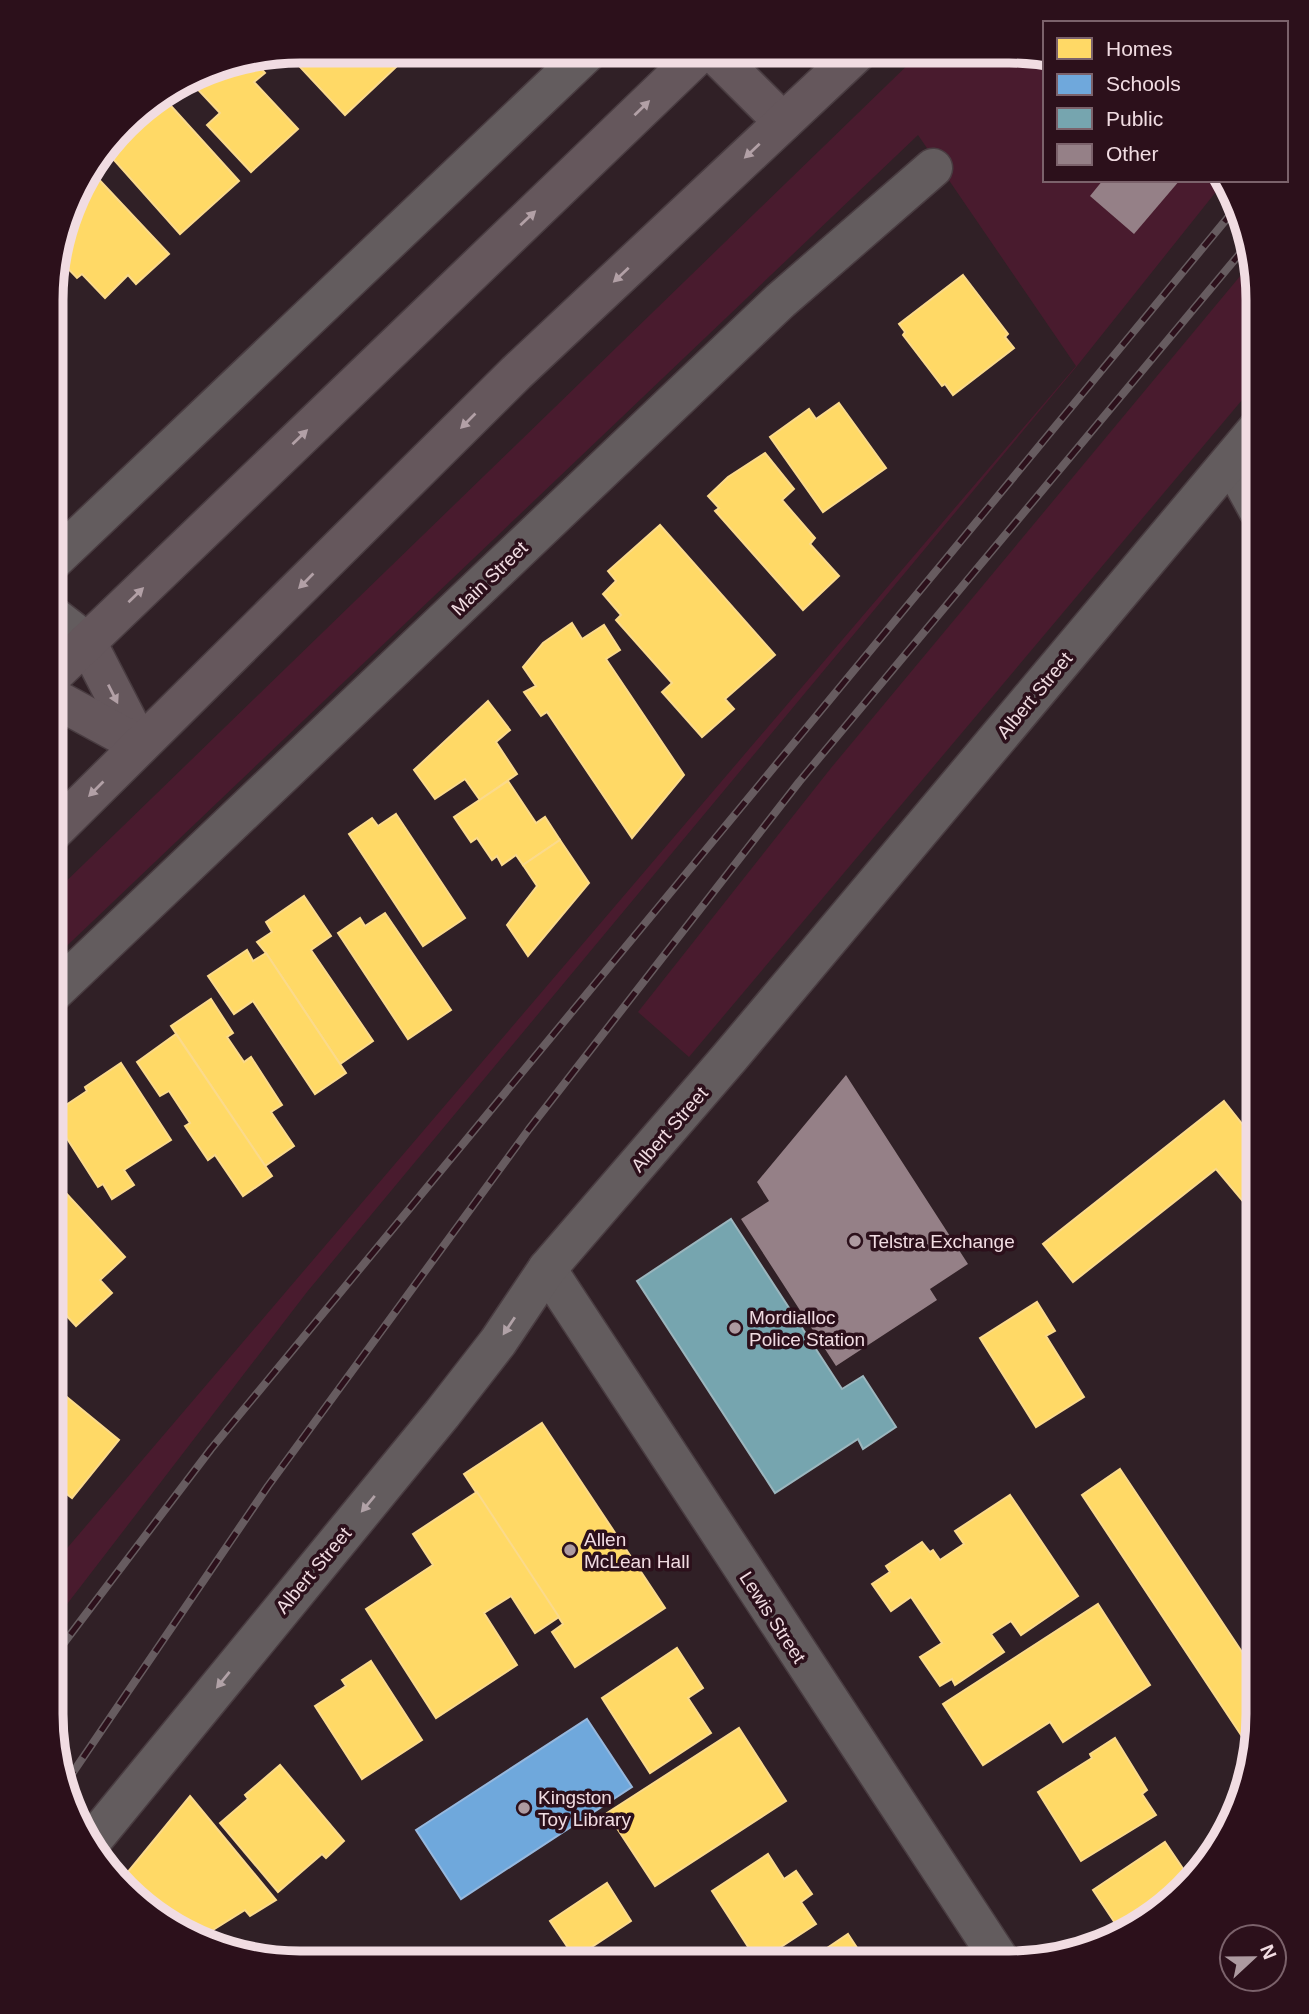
<svg xmlns="http://www.w3.org/2000/svg" width="1309" height="2014" font-family="Helvetica,sans-serif">
<style>
.green{fill:#491b2e}
.homes{fill:#ffd966;stroke:#fbda8b;stroke-width:2}
.schools{fill:#6fa8dc;stroke:#96b8de;stroke-width:2}
.public{fill:#76a5af;stroke:#9bb6be;stroke-width:2}
.building{fill:#958087}
.lines{fill:none;stroke-linecap:round;stroke-linejoin:round}
.minor-casing{stroke:#493c41;stroke-width:41}
.highway-casing{stroke:#493c41;stroke-width:41}
.minor{stroke:#635c5e;stroke-width:38}
.highway{stroke:#65575c;stroke-width:38}
.rail-casing{stroke:#675c60;stroke-width:8}
.rail{stroke:#2c101b;stroke-width:5;stroke-dasharray:16;stroke-linecap:butt}
.oneway{fill:#b2a0a6}
.oneway2{fill:#b1a2a7}
.poi-dot{fill:#ad9aa0;stroke:#2c101b;stroke-width:2.5}
.labels{text-anchor:middle;stroke-width:7;stroke-linejoin:round;paint-order:stroke}
.street-label{font-size:19px;fill:#f1dce2;stroke:#2c101b}
.poi-label{font-size:19px;fill:#f1dce2;stroke:#2c101b;text-anchor:start}
.rim{fill:none;stroke:#f1dce2;stroke-width:9}
</style>
<rect width="100%" height="100%" fill="#302026"/>
<g class="green">
<path d="M 920,53 L 1045,54 L 1045,180 L 1221,180 L 1223,183 L 1077,366 L 307,1292 L 51,1625 L 51,1567 L 1076,366 L 918,135 L 52,960 L 52,895 Z"/>
<path d="M 1251,263 L 1258,300 L 1258,381 L 689,1057 L 638,1012 L 831,768 Z"/>
</g>
<g class="homes">
<path d="M 300,51 L 413,51 L 345,115 L 287,53 Z"/>
<path d="M 253,60 L 265,73 L 254,82 L 298,129 L 251,172 L 207,125 L 220,113 L 189,80 L 205,70 Z"/>
<path d="M 162,96 L 239,181 L 180,234 L 106,151 L 118,135 L 149,108 L 147,106 Z"/>
<path d="M 91,171 L 169,254 L 136,284 L 128,275 L 105,298 L 82,274 L 77,278 L 56,256 L 77,189 Z"/>
<path d="M 963,275 L 1008,334 L 1005,337 L 1014,348 L 953,395 L 945,384 L 942,386 L 903,335 L 905,332 L 899,324 Z"/>
<path d="M 839,403 L 886,468 L 823,512 L 770,437 L 809,409 L 816,419 Z"/>
<path d="M 765,453 L 794,489 L 782,500 L 815,538 L 810,544 L 839,576 L 803,610 L 715,511 L 719,508 L 708,496 L 728,477 Z"/>
<path d="M 660,525 L 775,655 L 725,699 L 734,709 L 702,737 L 662,692 L 672,683 L 616,620 L 621,615 L 603,594 L 616,581 L 608,571 Z"/>
<path d="M 572,623 L 582,639 L 604,625 L 620,650 L 606,659 L 684,775 L 632,838 L 547,712 L 541,716 L 524,692 L 536,686 L 523,667 L 543,643 Z"/>
<path d="M 488,701 L 510,730 L 496,742 L 517,774 L 480,800 L 465,779 L 435,799 L 414,770 Z"/>
<path d="M 508,781 L 536,823 L 545,817 L 560,840 L 523,865 L 516,855 L 502,865 L 497,856 L 492,860 L 477,838 L 471,842 L 454,817 Z"/>
<path d="M 396,814 L 465,918 L 423,946 L 349,834 L 372,818 L 378,826 Z"/>
<path d="M 560,840 L 589,883 L 528,956 L 507,925 L 537,886 L 523,865 Z"/>
<path d="M 304,896 L 331,936 L 311,950 L 373,1041 L 340,1064 L 266,953 L 257,942 L 272,932 L 266,922 Z"/>
<path d="M 385,913 L 451,1010 L 408,1039 L 338,933 L 360,918 L 365,926 Z"/>
<path d="M 247,950 L 253,961 L 266,953 L 346,1073 L 315,1094 L 253,1001 L 234,1014 L 208,976 Z"/>
<path d="M 211,999 L 233,1033 L 227,1037 L 244,1062 L 251,1057 L 282,1105 L 271,1112 L 294,1146 L 265,1166 L 171,1026 Z"/>
<path d="M 176,1034 L 272,1176 L 243,1196 L 215,1155 L 208,1160 L 185,1126 L 190,1123 L 169,1091 L 160,1096 L 137,1062 Z"/>
<path d="M 121,1063 L 171,1140 L 124,1170 L 134,1185 L 112,1199 L 103,1184 L 98,1187 L 57,1123 L 59,1121 L 54,1113 L 87,1091 L 85,1087 Z"/>
<path d="M 1224,1101 L 1258,1144 L 1258,1207 L 1252,1212 L 1216,1169 L 1073,1282 L 1043,1244 Z"/>
<path d="M 52,1178 L 125,1257 L 100,1280 L 112,1293 L 76,1326 L 53,1301 L 51,1302 Z"/>
<path d="M 1037,1302 L 1055,1331 L 1046,1336 L 1084,1397 L 1036,1427 L 980,1338 Z"/>
<path d="M 51,1384 L 119,1440 L 72,1498 L 51,1482 Z"/>
<path d="M 542,1423 L 665,1608 L 575,1667 L 552,1632 L 563,1624 L 464,1474 Z"/>
<path d="M 1120,1469 L 1258,1676 L 1258,1731 L 1253,1753 L 1082,1495 Z"/>
<path d="M 477,1492 L 559,1617 L 535,1633 L 511,1596 L 484,1613 L 517,1665 L 436,1718 L 366,1609 L 433,1565 L 413,1534 Z"/>
<path d="M 1010,1495 L 1078,1596 L 1021,1635 L 1011,1621 L 991,1634 L 1004,1652 L 955,1685 L 952,1679 L 940,1686 L 920,1657 L 942,1643 L 911,1597 L 891,1611 L 872,1584 L 890,1572 L 886,1566 L 922,1542 L 930,1552 L 933,1550 L 940,1560 L 964,1544 L 955,1531 Z"/>
<path d="M 1098,1604 L 1150,1685 L 1063,1742 L 1050,1722 L 983,1765 L 943,1704 Z"/>
<path d="M 677,1648 L 703,1688 L 688,1698 L 711,1733 L 650,1773 L 602,1698 Z"/>
<path d="M 371,1661 L 422,1740 L 362,1779 L 315,1706 L 346,1686 L 342,1680 Z"/>
<path d="M 739,1728 L 786,1801 L 655,1886 L 607,1813 Z"/>
<path d="M 1115,1738 L 1147,1790 L 1142,1794 L 1156,1815 L 1081,1861 L 1038,1792 L 1092,1758 L 1090,1754 Z"/>
<path d="M 280,1765 L 344,1841 L 326,1858 L 322,1854 L 278,1892 L 220,1823 L 248,1799 L 245,1795 Z"/>
<path d="M 190,1796 L 276,1900 L 250,1916 L 245,1910 L 205,1935 L 176,1924 L 123,1878 Z"/>
<path d="M 1165,1842 L 1190,1879 L 1111,1940 L 1104,1930 L 1115,1923 L 1093,1890 Z"/>
<path d="M 768,1854 L 784,1879 L 796,1871 L 812,1894 L 801,1902 L 816,1924 L 758,1962 L 712,1891 Z"/>
<path d="M 123,1878 L 176,1924 L 148,1912 Z"/>
<path d="M 607,1883 L 631,1921 L 575,1958 L 550,1921 Z"/>
<path d="M 848,1934 L 867,1963 L 805,1963 Z"/>
<path d="M 660,1950 L 668,1962 L 641,1962 Z"/>
</g>
<path class="schools" d="M 587,1719 L 632,1787 L 461,1899 L 416,1830 Z"/>
<path class="public" d="M 731,1219 L 842,1389 L 863,1376 L 896,1427 L 863,1449 L 858,1439 L 775,1493 L 637,1281 Z"/>
<g class="building">
<path d="M 1103,180 L 1180,180 L 1134,234 L 1090,196 Z"/>
<path d="M 846,1075 L 968,1264 L 930,1289 L 937,1300 L 836,1366 L 741,1219 L 769,1201 L 757,1182 Z"/>
</g>
<g class="lines">
<defs>
<g id="minor">
<path d="M 1231,461 L 1258,510"/>
<path d="M 52,562 L 588,52"/>
<path d="M 52,615 L 87,642"/>
<path d="M 52,994 L 780,301 L 933,168"/>
<path d="M 547,1269 L 1002,1963"/>
<path d="M 93,1840 L 442,1414 L 498,1342 L 547,1269 L 730,1057 L 1258,428"/>
</g>
<g id="highway">
<path d="M 713,52 L 783,122"/>
<path d="M 87,642 L 140,745"/>
<path d="M 52,676 L 701,52"/>
<path d="M 52,697 L 140,745"/>
<path d="M 52,833 L 516,373 L 858,52"/>
</g>
</defs>
<use href="#minor" class="minor-casing"/>
<use href="#highway" class="highway-casing"/>
<use href="#minor" class="minor"/>
<use href="#highway" class="highway"/>
<defs>
<g id="rail">
<path d="M 51,1660 L 211,1449 L 1239,204"/>
<path d="M 65,1784 L 268,1486 L 529,1129 L 799,782 L 1247,245"/>
</g>
</defs>
<use href="#rail" class="rail-casing"/>
<use href="#rail" class="rail"/>
</g>
<defs><path id="oneway-solid" d="M-6-.8H1V-3.2L6.5 0L1 3.2V.8H-6Z" transform="scale(1.75)"/></defs>
<g class="oneway">
<use href="#oneway-solid" transform="translate(642 108) rotate(-44)"/>
<use href="#oneway-solid" transform="translate(752 151) rotate(137)"/>
<use href="#oneway-solid" transform="translate(528 218) rotate(-43)"/>
<use href="#oneway-solid" transform="translate(621 275) rotate(137)"/>
<use href="#oneway-solid" transform="translate(468 421) rotate(135)"/>
<use href="#oneway-solid" transform="translate(300 437) rotate(-44)"/>
<use href="#oneway-solid" transform="translate(306 581) rotate(135)"/>
<use href="#oneway-solid" transform="translate(136 595) rotate(-44)"/>
<use href="#oneway-solid" transform="translate(113 694) rotate(63)"/>
<use href="#oneway-solid" transform="translate(96 789) rotate(135)"/>
</g>
<g class="oneway2">
<use href="#oneway-solid" transform="translate(509 1326) rotate(124)"/>
<use href="#oneway-solid" transform="translate(368 1504) rotate(130)"/>
<use href="#oneway-solid" transform="translate(223 1680) rotate(129)"/>
</g>
<g class="poi-dot">
<circle cx="855" cy="1241" r="7"/>
<circle cx="735" cy="1328" r="7"/>
<circle cx="570" cy="1550" r="7"/>
<circle cx="524" cy="1808" r="7"/>
</g>
<g class="labels">
<g class="street-label">
<text transform="translate(489 578) rotate(-44)" y="7">Main Street</text>
<text transform="translate(1034 695) rotate(-50)" y="7">Albert Street</text>
<text transform="translate(669 1129) rotate(-49)" y="7">Albert Street</text>
<text transform="translate(313 1570) rotate(-50)" y="7">Albert Street</text>
<text transform="translate(773 1617) rotate(57)" y="7">Lewis Street</text>
</g>
<g class="poi-label">
<text x="869" y="1248">Telstra Exchange</text>
<text x="749" y="1324">Mordialloc<tspan x="749" dy="22">Police Station</tspan></text>
<text x="584" y="1546">Allen<tspan x="584" dy="22">McLean Hall</tspan></text>
<text x="538" y="1804">Kingston<tspan x="538" dy="22">Toy Library</tspan></text>
</g>
</g>
<path d="M0 0H1309V2014H0ZM300 63H1009A237 237 0 0 1 1246 300V1714A237 237 0 0 1 1009 1951H300A237 237 0 0 1 63 1714V300A237 237 0 0 1 300 63Z" fill="#2c101b" fill-rule="evenodd"/>
<path class="rim" d="M300 63H1009A237 237 0 0 1 1246 300V1714A237 237 0 0 1 1009 1951H300A237 237 0 0 1 63 1714V300A237 237 0 0 1 300 63Z"/>
<rect x="1043" y="21" width="245" height="161" fill="#2c101b" stroke="#7b626b" stroke-width="2"/>
<rect x="1057" y="38" width="35" height="21" fill="#ffd966" stroke="#7b626b" stroke-width="2"/>
<text x="1106" y="56" font-size="21" fill="#f1dce2">Homes</text>
<rect x="1057" y="74" width="35" height="21" fill="#6fa8dc" stroke="#7b626b" stroke-width="2"/>
<text x="1106" y="91" font-size="21" fill="#f1dce2">Schools</text>
<rect x="1057" y="108" width="35" height="21" fill="#76a5af" stroke="#7b626b" stroke-width="2"/>
<text x="1106" y="126" font-size="21" fill="#f1dce2">Public</text>
<rect x="1057" y="144" width="35" height="21" fill="#958087" stroke="#7b626b" stroke-width="2"/>
<text x="1106" y="161" font-size="21" fill="#f1dce2">Other</text>
<g transform="translate(1253 1958) rotate(68)"><circle r="33" fill="#2c101b" stroke="#7b626b" stroke-width="2"/>
<path d="M0-5L12 26L0 18L-12 26Z" fill="#ad9aa0"/>
<text y="-10" font-size="19" font-weight="bold" text-anchor="middle" fill="#f1dce2">N</text>
</g>
</svg>
